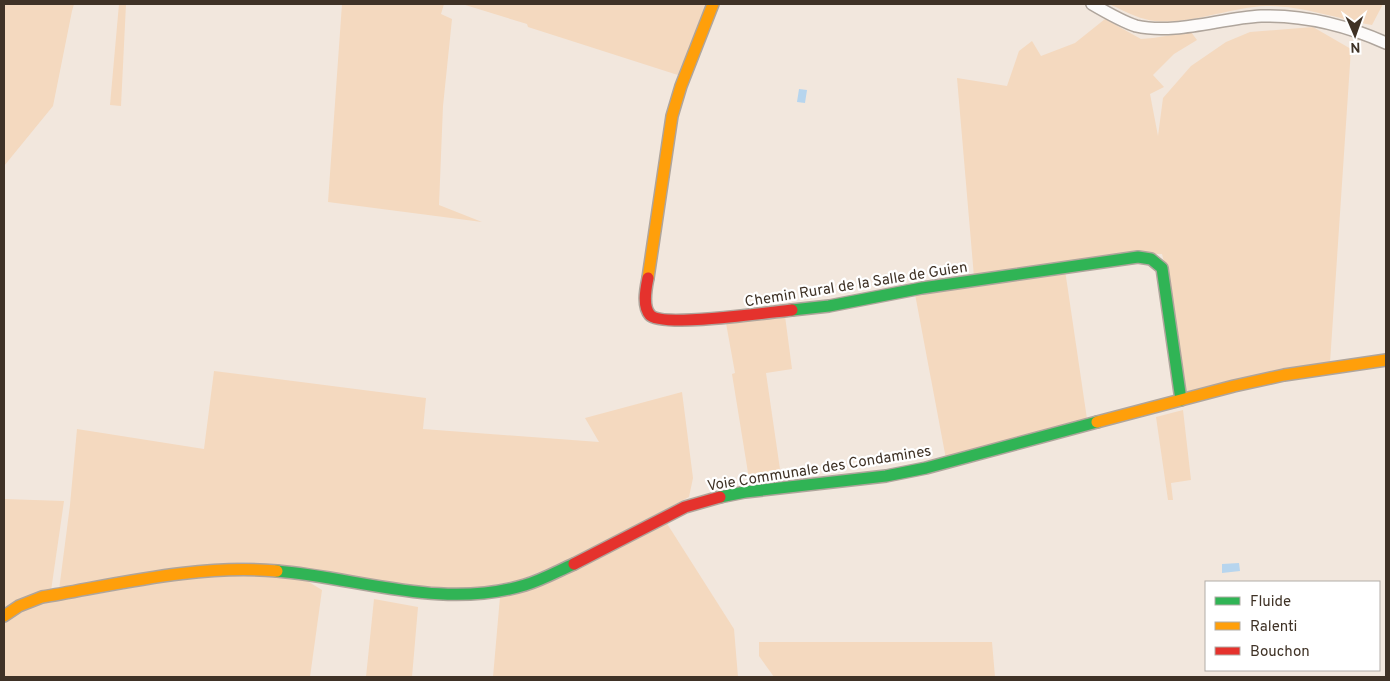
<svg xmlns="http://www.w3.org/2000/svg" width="1390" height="681" font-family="Overpass,sans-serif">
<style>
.green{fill:#f4d9bf}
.water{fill:#b7d5ee}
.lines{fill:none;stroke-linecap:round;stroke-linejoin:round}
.street-casing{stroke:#afa59c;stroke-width:14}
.fast-casing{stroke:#afa59c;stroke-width:14}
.slow-casing{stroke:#afa59c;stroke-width:14}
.jam-casing{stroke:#afa59c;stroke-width:14}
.street{stroke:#fdfbfa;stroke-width:11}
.fast{stroke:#30b455;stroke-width:11}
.slow{stroke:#ff9f0a;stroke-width:11}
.jam{stroke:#e5322d;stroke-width:11}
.labels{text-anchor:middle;stroke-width:4.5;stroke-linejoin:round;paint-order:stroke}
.street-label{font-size:15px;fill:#3f3226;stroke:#fff}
</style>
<rect width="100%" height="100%" fill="#f2e7dd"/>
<g class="green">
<path d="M 4,4 L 74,4 L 72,11 L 53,106 L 4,166 Z"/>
<path d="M 119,4 L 126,4 L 121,106 L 110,105 Z"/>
<path d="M 342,4 L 444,4 L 441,14 L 452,19 L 443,106 L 439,205 L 482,222 L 328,202 Z"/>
<path d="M 462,4 L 707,4 L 681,76 L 528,27 L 527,24 Z"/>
<path d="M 1109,4 L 1383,4 L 1372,25 C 1340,19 1298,5 1266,6 C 1229,7 1179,29 1145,19 C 1132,16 1121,9 1109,4 Z"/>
<path d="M 1105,19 L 1141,39 L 1153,38 L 1191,32 L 1197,40 L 1174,54 L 1153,75 L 1164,87 L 1150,94 L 1158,136 L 1163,98 L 1191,66 L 1226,42 L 1250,32 L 1313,27 L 1351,49 L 1330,363 L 1190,394 L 1184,388 L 1166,270 L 1162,254 L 1137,254 L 974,277 L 957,78 L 1007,86 L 1019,51 L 1032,41 L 1041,56 L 1075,43 Z"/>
<path d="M 1065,270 L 1087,419 L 946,459 L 915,294 Z"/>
<path d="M 785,316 L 792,369 L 766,373 L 782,483 L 750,485 L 732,374 L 735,373 L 726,323 Z"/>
<path d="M 214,371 L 426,398 L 423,429 L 599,442 L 585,418 L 682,392 L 693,478 L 689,497 L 573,558 L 520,580 L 467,590 L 422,589 L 244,562 L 59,590 L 70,505 L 77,429 L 204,449 Z"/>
<path d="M 1183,410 L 1191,480 L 1171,483 L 1173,500 L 1168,500 L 1156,417 Z"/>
<path d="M 4,499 L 64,501 L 51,591 L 4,610 Z"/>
<path d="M 666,522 L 734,629 L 738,677 L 493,677 L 500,597 Z"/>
<path d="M 211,574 L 304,579 L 322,590 L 310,677 L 4,677 L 4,623 L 34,605 Z"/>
<path d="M 374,599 L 418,607 L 412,677 L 366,677 Z"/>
<path d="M 759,642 L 992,642 L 995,677 L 774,677 L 759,656 Z"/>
</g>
<g class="water">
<path d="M 799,89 L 807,90 L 805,103 L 797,102 Z"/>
<path d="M 1239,563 L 1240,571 L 1222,573 L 1222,564 Z"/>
</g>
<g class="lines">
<defs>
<path id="street" d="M 1092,4 C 1104,11 1123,22 1136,26 C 1175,35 1221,18 1261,16 C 1305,15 1346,25 1386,43"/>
<g id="fast">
<path d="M 792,310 L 829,306 L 922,288 L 1138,257 L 1151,259 L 1162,268 L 1181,400"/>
<path d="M 720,497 L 745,492 L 886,476 L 926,468 L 1097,422"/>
<path d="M 277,571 C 360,578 442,610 525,585 C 542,580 558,571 574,564"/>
</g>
<g id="slow">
<path d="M 648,278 L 672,116 L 681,86 L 713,4"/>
<path d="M 1097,422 L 1234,386 L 1284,375 L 1386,360"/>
<path d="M 4,616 L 19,606 L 42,597 C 119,584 198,564 277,571"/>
</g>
<g id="jam">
<path d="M 648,278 C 646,288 642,306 650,315 C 662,328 771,312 792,310"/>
<path d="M 574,564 L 685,507 L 720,497"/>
</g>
</defs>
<use href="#street" class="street-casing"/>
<use href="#fast" class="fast-casing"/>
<use href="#slow" class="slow-casing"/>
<use href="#jam" class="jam-casing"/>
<use href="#street" class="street"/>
<use href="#fast" class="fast"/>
<use href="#slow" class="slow"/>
<use href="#jam" class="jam"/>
</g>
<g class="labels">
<g class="street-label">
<text transform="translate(856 284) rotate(-9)" y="5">Chemin Rural de la Salle de Guien</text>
<text transform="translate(819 468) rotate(-9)" y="5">Voie Communale des Condamines</text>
</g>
</g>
<rect width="1390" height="681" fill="none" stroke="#3f3226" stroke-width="10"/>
<rect x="1205" y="581" width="175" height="90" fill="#ffffff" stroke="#b2ada8"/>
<rect x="1215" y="597" width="25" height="8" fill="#30b455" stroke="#b2ada8"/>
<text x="1250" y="606" font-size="15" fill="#3f3226">Fluide</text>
<rect x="1215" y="622" width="25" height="8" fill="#ff9f0a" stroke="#b2ada8"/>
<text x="1250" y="631" font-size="15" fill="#3f3226">Ralenti</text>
<rect x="1215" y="647" width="25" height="8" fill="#e5322d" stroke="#b2ada8"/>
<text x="1250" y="656" font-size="15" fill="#3f3226">Bouchon</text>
<g transform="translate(1355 35) rotate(178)" stroke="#ffffff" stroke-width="4" paint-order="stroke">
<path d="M0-4L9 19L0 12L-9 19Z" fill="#3f3226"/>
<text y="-8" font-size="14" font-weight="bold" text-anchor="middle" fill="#3f3226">N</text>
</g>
</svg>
